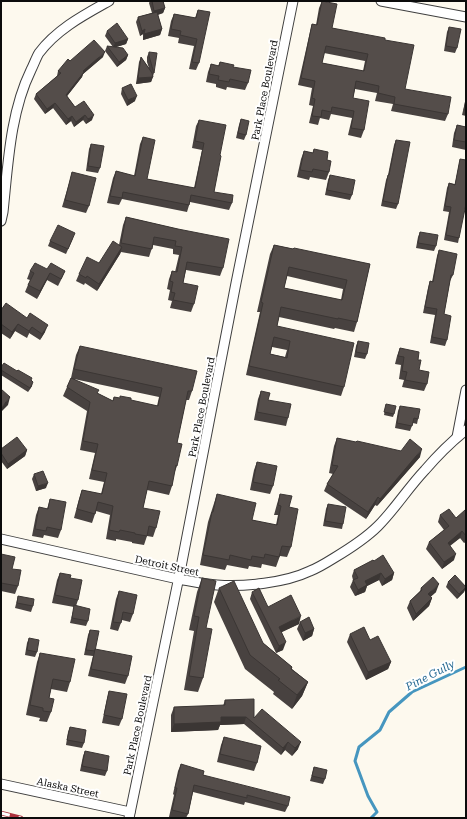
<svg xmlns="http://www.w3.org/2000/svg" width="467" height="819" font-family="'Roboto Serif',serif">
<style>
.lines{fill:none;stroke-linecap:round;stroke-linejoin:round}
.stream{stroke:#4696bf;stroke-width:3}
.minor-casing{stroke:#3f3f3f;stroke-width:11}
.minor{stroke:#fff;stroke-width:9}
.rail-casing{stroke:#ae333f;stroke-width:4.5}
.rail{stroke:#fff;stroke-width:3;stroke-dasharray:9;stroke-linecap:butt}
.wall{fill:#484240;fill-rule:evenodd}
.shaded-wall{fill:#3b3634}
.building{fill:#544d4a;stroke:#3b3634;fill-rule:evenodd}
.labels{text-anchor:middle;stroke-width:4;stroke-linejoin:round;paint-order:stroke}
.street-label{font-size:10px;fill:#0c0c0c;stroke:#fff}
.water-label{font-size:11px;font-style:italic;fill:#236791;stroke:#fff}
</style>
<rect width="100%" height="100%" fill="#fdf9ee"/>
<g class="lines">
<path class="stream" d="M 371,818 L 377,812 L 368,796 L 355,761 L 359,747 L 380,730 L 389,712 L 412,692 L 466,667"/>
<defs>
<g id="minor">
<path d="M 381,1 L 466,17"/>
<path d="M 1,221 L 3,212 C 8,165 10,113 31,70 C 34,64 36,58 39,53 C 57,29 84,15 109,1"/>
<path d="M 457,437 L 466,390"/>
<path d="M 1,539 L 178,579 C 191,581 204,584 217,585 C 244,587 285,583 310,571 C 318,568 326,563 334,558 C 349,549 365,539 378,526 C 395,509 408,488 425,470 C 437,456 451,442 466,430"/>
<path d="M 1,784 L 130,812"/>
<path d="M 129,818 L 181,567 L 236,283 L 293,1"/>
</g>
</defs>
<use href="#minor" class="minor-casing"/>
<use href="#minor" class="minor"/>
<defs>
<path id="rail" d="M 1,813 L 21,818"/>
</defs>
<use href="#rail" class="rail-casing"/>
<use href="#rail" class="rail"/>
</g>
<g class="wall">
<path d="M 150,1 L 163,1 L 165,8 L 163,13 L 158,15 L 162,29 L 160,35 L 143,40 L 143,34 L 140,36 L 136,22 L 138,17 L 152,13 L 149,3 Z"/>
<path d="M 322,1 L 332,28 L 385,40 L 405,89 L 448,114 L 445,121 L 391,111 L 393,104 L 375,101 L 377,93 L 355,89 L 353,98 L 364,130 L 361,138 L 348,135 L 352,118 L 331,114 L 329,120 L 320,118 L 318,125 L 309,123 L 313,106 L 309,105 L 312,88 L 298,85 L 310,32 L 312,24 L 316,25 L 319,8 ZM 324,53 L 365,61 L 363,71 L 322,63 Z"/>
<path d="M 198,10 L 199,63 L 196,70 L 189,69 L 194,46 L 178,43 L 179,38 L 168,36 L 171,21 L 174,14 L 195,18 Z"/>
<path d="M 449,27 L 457,48 L 455,53 L 444,51 L 447,32 Z"/>
<path d="M 107,31 L 128,39 L 126,44 L 116,47 L 128,55 L 126,60 L 117,67 L 105,51 L 107,46 L 113,47 L 105,36 Z"/>
<path d="M 149,52 L 154,73 L 151,82 L 136,84 L 139,62 L 141,57 L 149,68 L 147,62 L 147,57 Z"/>
<path d="M 103,57 L 83,74 L 82,77 L 67,96 L 75,107 L 92,120 L 86,124 L 83,120 L 74,127 L 71,121 L 66,125 L 53,108 L 45,114 L 34,99 L 36,94 L 57,76 L 58,71 L 70,61 Z"/>
<path d="M 220,62 L 233,67 L 248,83 L 245,90 L 227,87 L 226,90 L 216,87 L 216,84 L 206,82 L 208,72 L 211,64 L 218,66 Z"/>
<path d="M 122,88 L 135,101 L 127,106 L 121,94 Z"/>
<path d="M 466,98 L 466,116 L 462,115 L 465,102 Z"/>
<path d="M 241,119 L 246,135 L 244,140 L 236,138 L 239,125 Z"/>
<path d="M 199,120 L 220,155 L 214,192 L 232,203 L 229,210 L 190,202 L 187,212 L 122,199 L 119,205 L 107,203 L 113,178 L 116,171 L 134,176 L 140,144 L 143,137 L 147,179 L 194,188 L 202,150 L 192,148 L 196,126 Z"/>
<path d="M 457,125 L 466,127 L 466,150 L 452,147 L 454,133 Z"/>
<path d="M 396,140 L 398,204 L 396,209 L 381,206 L 386,180 L 388,175 L 394,145 Z"/>
<path d="M 91,144 L 100,168 L 98,173 L 86,171 L 89,149 Z"/>
<path d="M 314,149 L 327,160 L 329,172 L 326,180 L 310,177 L 309,180 L 297,177 L 301,159 L 304,151 L 313,153 Z"/>
<path d="M 460,159 L 459,238 L 458,243 L 444,240 L 449,212 L 443,211 L 447,188 L 449,183 L 455,184 Z"/>
<path d="M 72,172 L 89,206 L 86,213 L 62,207 L 70,180 Z"/>
<path d="M 330,175 L 352,195 L 350,200 L 325,195 L 328,180 Z"/>
<path d="M 126,217 L 178,229 L 223,268 L 220,276 L 186,270 L 183,283 L 194,304 L 191,312 L 170,308 L 172,301 L 168,300 L 170,290 L 167,289 L 169,279 L 172,271 L 175,272 L 179,255 L 173,254 L 173,249 L 153,245 L 149,257 L 121,252 L 120,254 L 97,291 L 85,283 L 84,285 L 76,281 L 79,274 L 99,263 L 119,245 L 123,225 Z"/>
<path d="M 420,232 L 436,246 L 434,251 L 416,248 L 418,237 Z"/>
<path d="M 73,238 L 66,254 L 48,246 L 50,241 Z"/>
<path d="M 274,245 L 370,264 L 357,322 L 354,332 L 335,328 L 334,329 L 279,317 L 277,326 L 344,387 L 341,396 L 246,375 L 260,312 L 257,312 L 270,254 ZM 287,276 L 343,289 L 341,300 L 284,288 ZM 272,347 L 287,350 L 285,357 L 270,354 Z"/>
<path d="M 439,250 L 453,275 L 450,281 L 444,314 L 447,340 L 445,346 L 430,343 L 435,315 L 423,313 L 428,288 L 430,281 L 432,282 L 437,256 Z"/>
<path d="M 47,269 L 65,271 L 62,278 L 58,286 L 47,280 L 37,299 L 25,292 L 30,280 L 27,279 L 30,271 Z"/>
<path d="M 1,310 L 45,332 L 40,340 L 29,333 L 27,338 L 15,331 L 10,339 L 1,333 Z"/>
<path d="M 358,341 L 367,354 L 365,359 L 354,357 L 356,346 Z"/>
<path d="M 80,346 L 192,391 L 189,400 L 186,400 L 177,443 L 177,466 L 174,474 L 172,486 L 169,495 L 147,490 L 143,508 L 156,528 L 153,537 L 147,536 L 144,545 L 132,543 L 132,542 L 116,539 L 116,541 L 106,539 L 110,515 L 96,511 L 92,523 L 74,518 L 79,499 L 82,490 L 101,494 L 104,482 L 89,479 L 95,453 L 80,450 L 87,411 L 63,396 L 71,378 L 76,355 ZM 74,379 L 159,397 L 157,406 L 114,397 L 113,401 L 97,393 Z"/>
<path d="M 400,348 L 418,360 L 419,370 L 427,384 L 424,391 L 402,387 L 404,380 L 399,379 L 401,365 L 395,364 L 397,356 Z"/>
<path d="M 1,367 L 31,381 L 32,386 L 28,392 L 1,375 Z"/>
<path d="M 261,391 L 268,400 L 288,418 L 286,426 L 254,420 L 258,399 Z"/>
<path d="M 386,404 L 394,414 L 393,417 L 384,415 Z"/>
<path d="M 400,406 L 418,419 L 417,424 L 413,423 L 410,431 L 395,428 L 398,411 Z"/>
<path d="M 337,438 L 420,457 L 377,506 L 375,505 L 366,519 L 324,491 L 327,484 L 333,474 L 329,473 L 334,446 Z"/>
<path d="M 1,449 L 27,450 L 25,456 L 7,469 L 1,461 Z"/>
<path d="M 257,462 L 273,486 L 270,494 L 250,490 L 254,470 Z"/>
<path d="M 34,474 L 46,488 L 36,491 L 32,479 Z"/>
<path d="M 217,494 L 252,520 L 276,525 L 278,515 L 274,515 L 277,504 L 280,494 L 289,507 L 291,547 L 287,557 L 280,556 L 276,567 L 262,564 L 261,568 L 249,566 L 248,569 L 227,565 L 225,570 L 200,565 L 208,522 Z"/>
<path d="M 50,499 L 61,530 L 58,538 L 44,535 L 43,538 L 32,536 L 36,515 L 39,507 L 47,509 Z"/>
<path d="M 328,504 L 343,524 L 342,529 L 323,526 L 326,509 Z"/>
<path d="M 466,511 L 466,542 L 464,543 L 460,538 L 450,546 L 454,560 L 442,569 L 426,549 L 429,542 L 444,530 L 438,522 L 440,515 L 456,518 Z"/>
<path d="M 1,554 L 18,586 L 15,594 L 1,591 Z"/>
<path d="M 374,561 L 394,573 L 392,580 L 382,586 L 379,580 L 367,586 L 365,592 L 355,596 L 350,587 L 353,580 L 352,576 L 354,570 Z"/>
<path d="M 60,573 L 70,578 L 78,600 L 76,606 L 88,621 L 86,626 L 70,623 L 74,607 L 52,603 L 57,580 Z"/>
<path d="M 202,578 L 206,628 L 203,678 L 198,692 L 184,690 L 194,631 L 189,630 L 197,592 Z"/>
<path d="M 448,582 L 466,587 L 464,592 L 457,599 L 446,587 Z"/>
<path d="M 219,588 L 263,643 L 292,667 L 292,669 L 308,682 L 302,696 L 292,709 L 273,694 L 274,692 L 245,669 L 214,602 Z"/>
<path d="M 421,588 L 436,592 L 430,597 L 432,598 L 429,606 L 413,621 L 407,608 L 410,601 L 420,591 Z"/>
<path d="M 119,591 L 133,614 L 130,622 L 122,620 L 118,631 L 110,629 L 116,599 Z"/>
<path d="M 252,592 L 268,607 L 299,624 L 281,632 L 283,650 L 276,653 L 250,599 Z"/>
<path d="M 18,596 L 33,606 L 31,612 L 15,608 Z"/>
<path d="M 300,622 L 314,629 L 312,636 L 303,641 L 297,629 Z"/>
<path d="M 90,630 L 95,651 L 128,676 L 125,684 L 88,676 L 93,656 L 84,655 L 88,635 Z"/>
<path d="M 350,634 L 370,640 L 391,662 L 388,669 L 366,680 L 347,642 Z"/>
<path d="M 29,638 L 37,652 L 35,657 L 25,655 L 27,643 Z"/>
<path d="M 40,653 L 70,682 L 67,692 L 51,689 L 49,698 L 51,712 L 47,722 L 39,721 L 40,718 L 26,715 L 37,662 Z"/>
<path d="M 109,691 L 122,719 L 119,726 L 102,723 L 107,699 Z"/>
<path d="M 225,700 L 254,718 L 298,749 L 292,756 L 285,750 L 281,755 L 244,724 L 220,725 L 218,730 L 171,732 L 171,715 L 174,707 L 223,706 Z"/>
<path d="M 70,727 L 84,743 L 82,748 L 66,745 L 68,732 Z"/>
<path d="M 224,737 L 257,763 L 254,771 L 217,762 L 221,745 Z"/>
<path d="M 85,751 L 107,771 L 105,776 L 80,771 L 83,756 Z"/>
<path d="M 181,764 L 203,775 L 288,806 L 285,812 L 245,802 L 244,805 L 193,792 L 188,814 L 186,818 L 173,818 L 169,817 L 174,795 L 173,794 L 178,771 Z"/>
<path d="M 314,767 L 325,779 L 323,784 L 310,781 Z"/>
</g>
<g class="shaded-wall">
<path d="M 165,8 L 163,13 L 152,16 L 154,11 Z"/>
<path d="M 145,29 L 143,34 L 140,36 L 142,31 Z"/>
<path d="M 162,29 L 160,35 L 143,40 L 144,34 Z"/>
<path d="M 128,39 L 126,44 L 113,48 L 115,43 Z"/>
<path d="M 105,52 L 103,57 L 83,74 L 82,77 L 64,100 L 66,95 L 83,71 Z"/>
<path d="M 128,55 L 126,60 L 117,67 L 119,62 Z"/>
<path d="M 153,77 L 151,82 L 136,84 L 138,78 Z"/>
<path d="M 137,96 L 135,101 L 127,106 L 128,100 Z"/>
<path d="M 55,103 L 53,108 L 45,114 L 47,109 Z"/>
<path d="M 85,115 L 83,120 L 74,127 L 76,122 Z"/>
<path d="M 94,115 L 92,120 L 86,124 L 88,119 Z"/>
<path d="M 72,116 L 71,121 L 66,125 L 68,119 Z"/>
<path d="M 122,247 L 120,254 L 97,291 L 99,284 Z"/>
<path d="M 50,273 L 47,280 L 37,299 L 40,291 Z"/>
<path d="M 18,324 L 15,331 L 10,339 L 12,332 Z"/>
<path d="M 48,325 L 45,332 L 40,340 L 42,334 Z"/>
<path d="M 32,327 L 29,333 L 27,338 L 29,331 Z"/>
<path d="M 33,382 L 32,386 L 28,392 Z"/>
<path d="M 10,397 L 8,405 L 1,412 L 1,408 Z"/>
<path d="M 422,449 L 420,457 L 377,506 L 380,499 Z"/>
<path d="M 27,450 L 25,456 L 7,469 L 8,464 Z"/>
<path d="M 48,483 L 46,488 L 36,491 L 38,486 Z"/>
<path d="M 378,497 L 375,505 L 366,519 L 368,512 Z"/>
<path d="M 462,531 L 460,538 L 445,549 L 448,543 Z"/>
<path d="M 456,554 L 454,560 L 442,569 L 444,562 Z"/>
<path d="M 381,573 L 379,580 L 367,586 L 365,592 L 355,596 L 358,590 L 365,581 Z"/>
<path d="M 394,573 L 392,580 L 382,586 L 385,579 Z"/>
<path d="M 439,584 L 436,592 L 425,602 L 428,594 Z"/>
<path d="M 466,587 L 464,592 L 457,599 L 459,594 Z"/>
<path d="M 432,598 L 429,606 L 413,621 L 416,614 Z"/>
<path d="M 301,616 L 299,624 L 276,635 L 279,627 Z"/>
<path d="M 314,629 L 312,636 L 303,641 L 305,633 Z"/>
<path d="M 286,642 L 283,650 L 276,653 L 279,646 Z"/>
<path d="M 391,662 L 388,669 L 366,680 L 368,672 Z"/>
<path d="M 308,682 L 302,696 L 292,709 L 297,695 Z"/>
<path d="M 221,717 L 246,717 L 244,724 L 220,725 L 218,730 L 171,732 L 174,724 Z"/>
<path d="M 288,742 L 285,750 L 281,755 L 283,748 Z"/>
<path d="M 301,742 L 298,749 L 292,756 L 295,748 Z"/>
</g>
<g class="building">
<path d="M 152,1 L 163,1 L 165,8 L 154,11 Z"/>
<path d="M 322,1 L 337,4 L 332,28 L 385,38 L 385,40 L 414,45 L 405,89 L 451,97 L 448,114 L 394,104 L 395,97 L 378,93 L 379,86 L 356,81 L 353,98 L 369,101 L 364,130 L 351,128 L 354,111 L 332,107 L 331,112 L 322,110 L 321,117 L 312,116 L 315,99 L 312,98 L 315,81 L 301,78 L 312,24 L 317,25 ZM 326,46 L 368,54 L 364,71 L 322,63 Z"/>
<path d="M 198,10 L 210,12 L 199,63 L 192,62 L 197,39 L 180,35 L 181,31 L 171,29 L 174,14 L 196,18 Z"/>
<path d="M 157,12 L 162,29 L 144,34 L 145,29 L 142,31 L 138,17 Z"/>
<path d="M 117,23 L 128,39 L 115,43 L 107,31 Z"/>
<path d="M 449,27 L 461,29 L 457,48 L 446,46 Z"/>
<path d="M 94,40 L 105,52 L 83,71 L 84,72 L 66,95 L 75,107 L 84,101 L 94,115 L 88,119 L 85,115 L 76,122 L 72,116 L 68,119 L 55,103 L 47,109 L 36,94 L 61,73 L 58,71 L 68,59 L 70,61 Z"/>
<path d="M 107,46 L 123,48 L 128,55 L 119,62 Z"/>
<path d="M 149,52 L 157,53 L 154,73 L 149,56 Z"/>
<path d="M 141,57 L 152,73 L 153,77 L 138,78 Z"/>
<path d="M 220,62 L 234,65 L 233,67 L 251,70 L 248,83 L 230,79 L 229,82 L 218,80 L 219,76 L 209,74 L 211,64 L 219,66 Z"/>
<path d="M 131,84 L 137,96 L 128,100 L 122,88 Z"/>
<path d="M 466,99 L 466,110 L 464,110 Z"/>
<path d="M 241,119 L 249,121 L 246,135 L 238,133 Z"/>
<path d="M 199,120 L 226,125 L 220,155 L 221,156 L 214,192 L 233,195 L 232,203 L 191,195 L 189,205 L 123,192 L 122,198 L 110,196 L 116,171 L 135,176 L 143,137 L 155,140 L 147,179 L 195,188 L 204,143 L 195,141 Z"/>
<path d="M 457,125 L 466,127 L 466,142 L 454,140 Z"/>
<path d="M 396,140 L 410,142 L 398,204 L 383,201 L 388,175 L 389,175 Z"/>
<path d="M 91,144 L 104,146 L 100,168 L 88,166 Z"/>
<path d="M 314,149 L 328,152 L 327,160 L 331,161 L 329,172 L 313,169 L 312,172 L 300,170 L 304,151 L 313,153 Z"/>
<path d="M 460,159 L 466,160 L 466,204 L 459,238 L 446,235 L 451,207 L 445,206 L 449,183 L 455,185 Z"/>
<path d="M 72,172 L 96,178 L 89,206 L 65,200 Z"/>
<path d="M 330,175 L 355,180 L 352,195 L 327,190 Z"/>
<path d="M 126,217 L 178,229 L 229,239 L 223,268 L 187,262 L 183,283 L 198,286 L 194,304 L 173,300 L 175,293 L 171,292 L 173,282 L 170,281 L 172,271 L 177,272 L 182,247 L 175,246 L 176,241 L 154,237 L 152,249 L 121,243 Z"/>
<path d="M 58,225 L 75,233 L 68,249 L 50,241 Z"/>
<path d="M 420,232 L 438,235 L 436,246 L 418,243 Z"/>
<path d="M 113,241 L 122,247 L 99,284 L 87,276 L 86,278 L 79,274 L 87,257 L 99,263 Z"/>
<path d="M 274,245 L 293,249 L 294,248 L 370,264 L 357,322 L 338,318 L 338,319 L 281,307 L 277,326 L 354,343 L 344,387 L 249,366 L 263,303 L 261,302 ZM 289,267 L 347,280 L 342,300 L 284,288 ZM 274,337 L 290,341 L 287,358 L 270,354 Z"/>
<path d="M 439,250 L 457,254 L 453,275 L 451,275 L 444,314 L 451,316 L 447,340 L 432,337 L 437,309 L 425,307 L 430,281 L 433,282 Z"/>
<path d="M 35,263 L 47,269 L 51,263 L 65,271 L 61,279 L 50,273 L 40,291 L 28,285 L 34,273 L 30,271 Z"/>
<path d="M 6,303 L 27,318 L 30,313 L 48,325 L 42,334 L 32,327 L 29,331 L 18,324 L 12,332 L 1,324 L 1,310 Z"/>
<path d="M 358,341 L 369,343 L 367,354 L 356,352 Z"/>
<path d="M 80,346 L 197,371 L 192,391 L 188,391 L 177,443 L 182,444 L 177,466 L 176,465 L 172,486 L 149,481 L 143,508 L 160,511 L 156,528 L 149,526 L 147,536 L 135,534 L 135,533 L 120,530 L 119,532 L 109,530 L 113,506 L 98,502 L 95,514 L 77,509 L 82,490 L 102,494 L 107,473 L 92,470 L 98,444 L 83,441 L 90,402 L 67,387 L 71,378 L 99,390 L 97,393 L 113,401 L 114,397 L 120,398 L 120,396 L 131,398 L 131,400 L 158,406 L 162,388 L 74,369 Z"/>
<path d="M 400,348 L 419,352 L 418,360 L 421,360 L 419,370 L 429,372 L 427,384 L 405,380 L 407,372 L 402,371 L 404,357 L 398,356 Z"/>
<path d="M 4,363 L 17,371 L 18,370 L 32,378 L 31,380 L 33,382 L 30,388 L 1,370 L 1,367 Z"/>
<path d="M 1,389 L 10,397 L 1,408 Z"/>
<path d="M 261,391 L 270,393 L 268,400 L 291,404 L 288,418 L 257,412 Z"/>
<path d="M 386,404 L 396,406 L 394,414 L 384,412 Z"/>
<path d="M 400,406 L 420,409 L 418,419 L 414,418 L 412,426 L 397,423 Z"/>
<path d="M 17,437 L 27,450 L 8,464 L 1,453 L 1,449 Z"/>
<path d="M 337,438 L 356,442 L 357,441 L 401,451 L 410,439 L 422,449 L 380,499 L 378,497 L 368,512 L 327,484 L 338,466 L 332,465 Z"/>
<path d="M 257,462 L 277,466 L 273,486 L 253,482 Z"/>
<path d="M 43,471 L 48,483 L 38,486 L 34,474 Z"/>
<path d="M 217,494 L 256,503 L 252,520 L 277,525 L 281,506 L 278,505 L 280,494 L 292,496 L 289,507 L 298,509 L 291,547 L 282,546 L 279,557 L 265,554 L 264,558 L 252,556 L 251,560 L 230,555 L 229,560 L 203,555 L 212,512 L 213,512 Z"/>
<path d="M 50,499 L 66,502 L 61,530 L 47,527 L 46,531 L 35,529 L 39,507 L 48,509 Z"/>
<path d="M 328,504 L 346,507 L 343,524 L 325,521 Z"/>
<path d="M 449,509 L 456,518 L 465,510 L 466,511 L 466,536 L 462,531 L 448,543 L 456,554 L 444,562 L 429,542 L 449,526 L 440,515 Z"/>
<path d="M 1,554 L 15,557 L 12,569 L 21,570 L 18,586 L 1,583 Z"/>
<path d="M 383,555 L 394,573 L 385,579 L 381,573 L 365,581 L 367,585 L 358,590 L 353,580 L 358,578 L 354,570 L 373,560 L 374,561 Z"/>
<path d="M 60,573 L 71,575 L 70,578 L 82,580 L 78,600 L 55,595 Z"/>
<path d="M 455,575 L 466,587 L 459,594 L 448,582 Z"/>
<path d="M 433,577 L 439,584 L 428,594 L 432,598 L 416,614 L 410,601 L 422,590 L 421,588 Z"/>
<path d="M 202,578 L 216,581 L 206,628 L 212,629 L 203,678 L 189,676 L 199,617 L 194,616 Z"/>
<path d="M 234,581 L 263,643 L 292,667 L 291,669 L 308,682 L 297,695 L 278,680 L 280,679 L 250,655 L 219,588 Z"/>
<path d="M 259,588 L 268,607 L 291,595 L 301,616 L 279,627 L 286,642 L 279,646 L 252,592 Z"/>
<path d="M 119,591 L 137,595 L 133,614 L 123,612 L 121,623 L 113,622 Z"/>
<path d="M 18,596 L 34,599 L 33,606 L 17,603 Z"/>
<path d="M 74,605 L 90,609 L 88,621 L 72,618 Z"/>
<path d="M 309,617 L 314,629 L 305,633 L 300,622 Z"/>
<path d="M 364,627 L 370,640 L 378,636 L 391,662 L 368,672 L 350,634 Z"/>
<path d="M 90,630 L 99,631 L 95,651 L 86,650 Z"/>
<path d="M 29,638 L 39,640 L 37,652 L 27,650 Z"/>
<path d="M 95,649 L 132,656 L 128,676 L 91,669 Z"/>
<path d="M 40,653 L 75,659 L 70,682 L 53,679 L 49,698 L 54,699 L 51,712 L 43,711 L 43,708 L 30,705 Z"/>
<path d="M 109,691 L 127,694 L 122,719 L 104,715 Z"/>
<path d="M 254,699 L 254,718 L 262,709 L 301,742 L 295,748 L 288,742 L 283,748 L 246,717 L 221,717 L 221,722 L 174,724 L 174,707 L 225,705 L 225,700 Z"/>
<path d="M 70,727 L 86,730 L 84,743 L 67,740 Z"/>
<path d="M 224,737 L 261,746 L 257,763 L 220,754 Z"/>
<path d="M 85,751 L 109,756 L 107,771 L 82,766 Z"/>
<path d="M 181,764 L 204,771 L 203,775 L 290,797 L 288,806 L 247,795 L 247,798 L 194,785 L 188,814 L 172,810 L 177,788 L 175,788 Z"/>
<path d="M 314,767 L 327,770 L 325,779 L 312,776 Z"/>
</g>
<g class="labels">
<g class="street-label">
<text transform="translate(264 90) rotate(-79)" y="4">Park Place Boulevard</text>
<text transform="translate(201 407) rotate(-79)" y="4">Park Place Boulevard</text>
<text transform="translate(167 565) rotate(12)" y="4">Detroit Street</text>
<text transform="translate(137 725) rotate(-78)" y="4">Park Place Boulevard</text>
<text transform="translate(68 787) rotate(12)" y="4">Alaska Street</text>
</g>
<g class="water-label">
<text transform="translate(430 675) rotate(-27)" y="4">Pine Gully</text>
</g>
</g>
<rect width="467" height="819" fill="none" stroke="#0c0c0c" stroke-width="4"/>
</svg>
